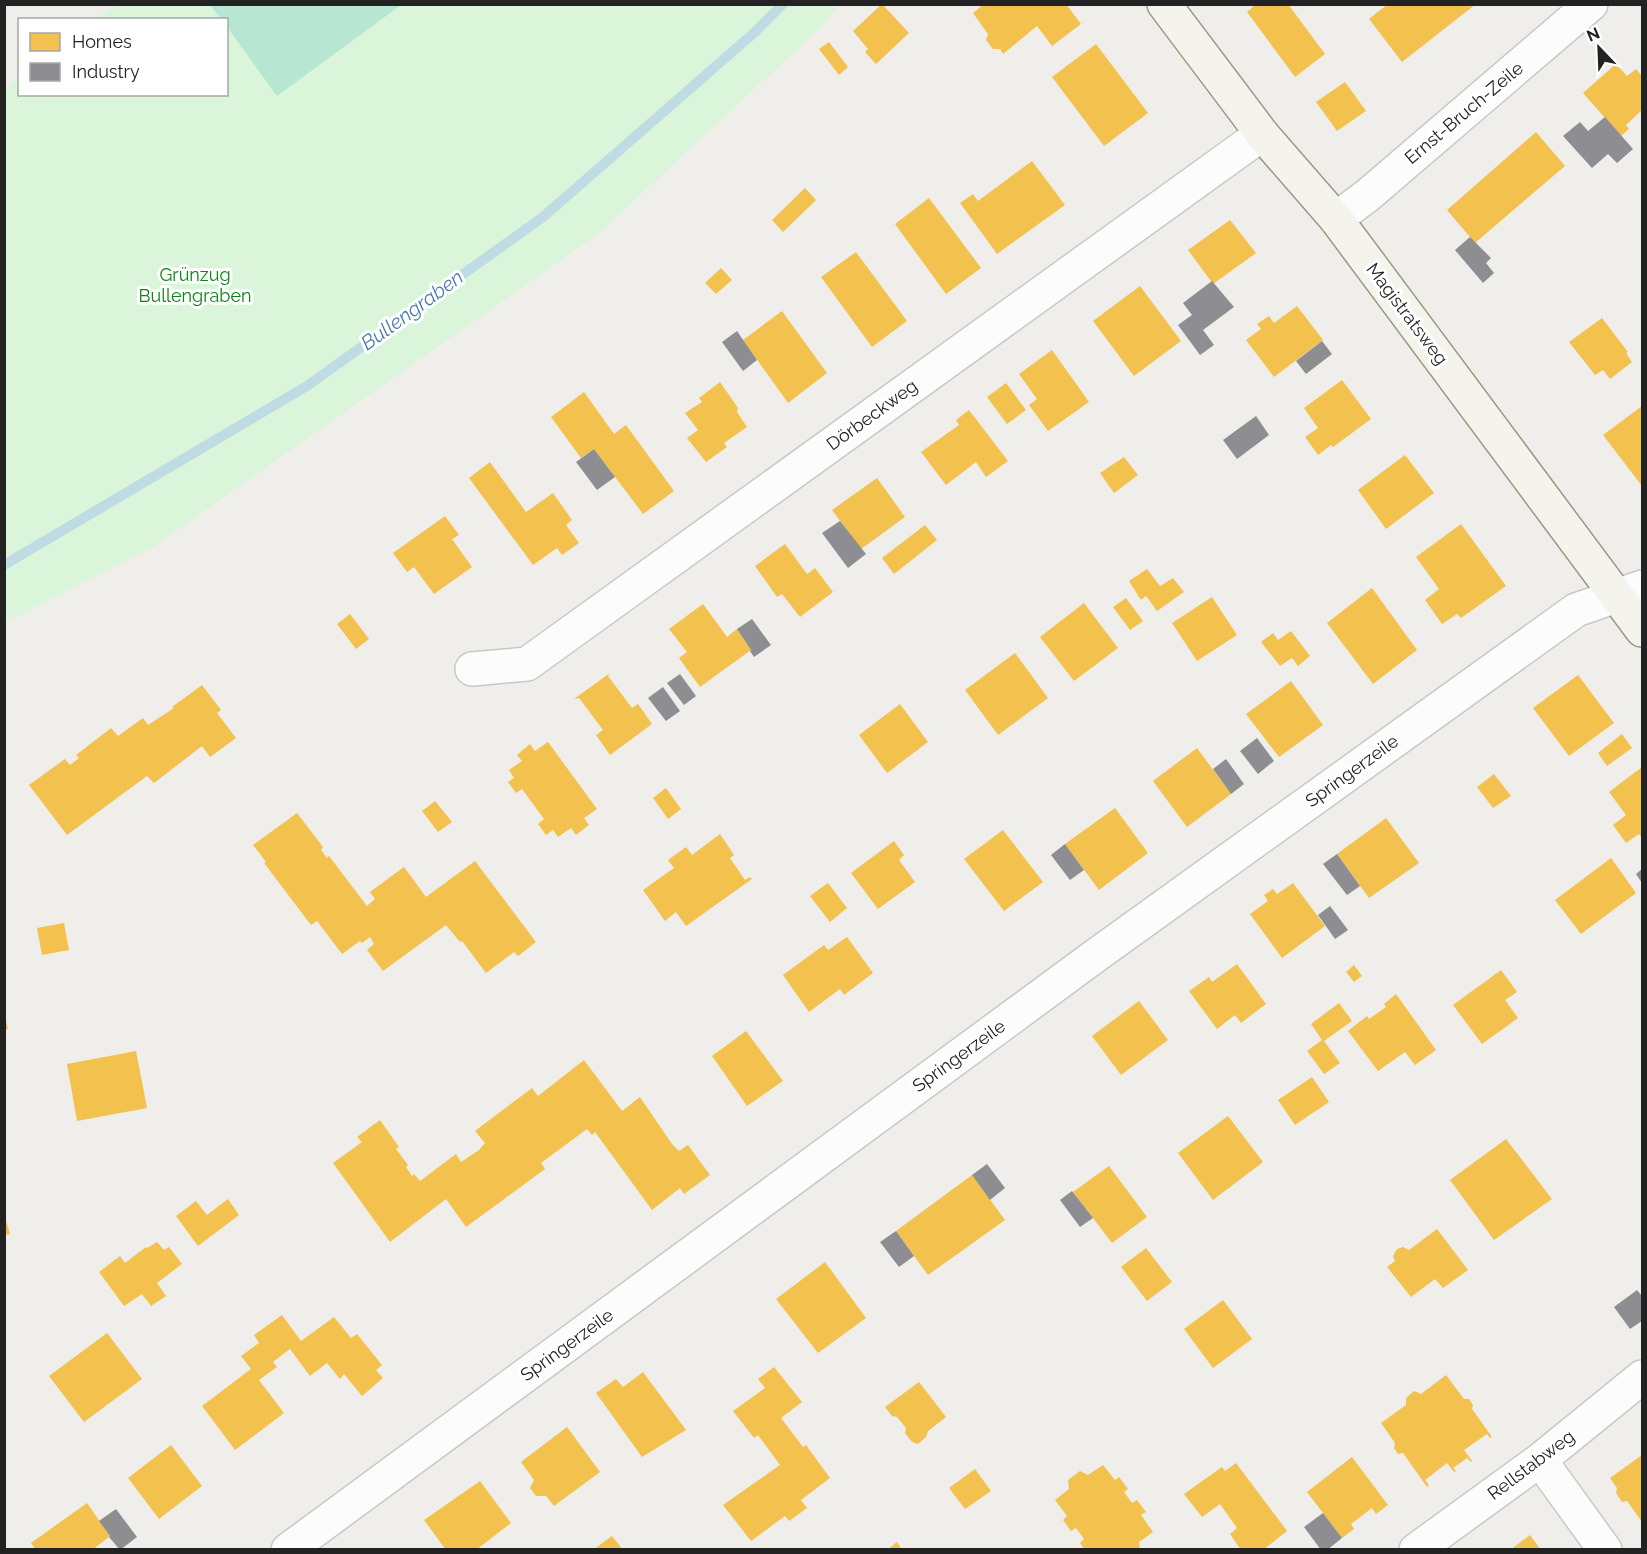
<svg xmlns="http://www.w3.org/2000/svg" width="1647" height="1554" font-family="Raleway,sans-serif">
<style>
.park{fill:#daf5da}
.pitch{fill:#b7e6d2}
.homes{fill:#f2c14e}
.industry{fill:#8d8d92}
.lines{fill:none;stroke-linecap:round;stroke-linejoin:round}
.stream{stroke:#bfdbe3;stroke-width:10}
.street-casing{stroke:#c9c8c7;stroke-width:36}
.secondary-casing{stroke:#999a82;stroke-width:36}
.street{stroke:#fdfcfc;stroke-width:33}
.secondary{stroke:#f4f4ed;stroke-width:33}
.labels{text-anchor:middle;stroke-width:6;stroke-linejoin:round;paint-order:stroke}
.street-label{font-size:18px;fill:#222;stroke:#fff}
.park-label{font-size:18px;fill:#0c8416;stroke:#fff}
.water-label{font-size:20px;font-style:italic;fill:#4a7aab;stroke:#fff}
</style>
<rect width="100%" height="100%" fill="#f0eeeb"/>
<path class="park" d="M 116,5 L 840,5 L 818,30 L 598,234 L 153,547 L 5,623 L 5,89 L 19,77 L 20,94 L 226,94 L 226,20 L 96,19 Z"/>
<path class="pitch" d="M 210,5 L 401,5 L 277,96 L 227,27 L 226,20 L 221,19 Z"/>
<g class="homes">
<path d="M 882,4 L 909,33 L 876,64 L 865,52 L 868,49 L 853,31 Z"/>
<path d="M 984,4 L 1066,4 L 1081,24 L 1052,46 L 1037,26 L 1003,54 L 1000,49 L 993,49 L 986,40 L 988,34 L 973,13 Z"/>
<path d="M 1256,4 L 1288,4 L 1325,54 L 1295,77 L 1247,12 Z"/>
<path d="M 1388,4 L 1476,4 L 1402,62 L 1369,19 Z"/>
<path d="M 829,42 L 848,67 L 839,75 L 819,49 Z"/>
<path d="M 1096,44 L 1148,113 L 1104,146 L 1052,77 Z"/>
<path d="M 1616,64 L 1627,76 L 1636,69 L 1642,76 L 1642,110 L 1626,125 L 1629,129 L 1621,136 L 1583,93 Z"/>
<path d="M 1345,82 L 1366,111 L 1337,131 L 1316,102 Z"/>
<path d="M 1536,132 L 1565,166 L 1475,243 L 1447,210 Z"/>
<path d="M 1032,161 L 1065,205 L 997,254 L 960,203 L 973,194 L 978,201 Z"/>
<path d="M 805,188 L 816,200 L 783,232 L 772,220 Z"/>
<path d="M 929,198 L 981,268 L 946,294 L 895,224 Z"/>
<path d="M 1230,220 L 1256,253 L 1213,284 L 1188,250 Z"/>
<path d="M 856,252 L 907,321 L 872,347 L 821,277 Z"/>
<path d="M 721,268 L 732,280 L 716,294 L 705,283 Z"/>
<path d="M 1140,286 L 1181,341 L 1134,376 L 1093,321 Z"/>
<path d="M 1297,306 L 1323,340 L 1274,377 L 1246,340 L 1261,329 L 1257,324 L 1269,316 L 1274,323 Z"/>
<path d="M 782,311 L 827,373 L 788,403 L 743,340 Z"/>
<path d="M 1602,318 L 1628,352 L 1626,353 L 1632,362 L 1610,379 L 1603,370 L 1595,375 L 1569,342 Z"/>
<path d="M 1052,350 L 1089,402 L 1048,431 L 1029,405 L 1037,399 L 1019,374 Z"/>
<path d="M 1342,380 L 1371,419 L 1333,447 L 1331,445 L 1318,455 L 1305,437 L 1318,428 L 1304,408 Z"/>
<path d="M 720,382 L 738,408 L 737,412 L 747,427 L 724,443 L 727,447 L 706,462 L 687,438 L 698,430 L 685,413 L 702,402 L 699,398 Z"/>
<path d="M 1006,383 L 1026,410 L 1007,424 L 987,397 Z"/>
<path d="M 584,392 L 614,434 L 626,425 L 674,491 L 643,514 L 594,449 L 581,458 L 551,417 Z"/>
<path d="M 1642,406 L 1642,486 L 1603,435 Z"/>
<path d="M 969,410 L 1008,461 L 986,477 L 976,462 L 946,485 L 921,452 L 959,425 L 956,420 Z"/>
<path d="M 1405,455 L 1434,493 L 1386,529 L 1358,490 Z"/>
<path d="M 1124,457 L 1138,475 L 1114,493 L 1100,473 Z"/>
<path d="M 490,462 L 526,512 L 553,493 L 572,520 L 566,525 L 579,543 L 562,555 L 557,548 L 533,565 L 469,478 Z"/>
<path d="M 877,478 L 905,517 L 861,549 L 832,510 Z"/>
<path d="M 445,516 L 459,535 L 452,539 L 472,567 L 434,594 L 414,567 L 407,572 L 393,553 Z"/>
<path d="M 1461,524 L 1506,586 L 1461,618 L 1457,614 L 1442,624 L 1425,600 L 1439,589 L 1416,557 Z"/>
<path d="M 925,525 L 937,540 L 894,574 L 882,558 Z"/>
<path d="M 785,544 L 807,574 L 815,568 L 833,592 L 800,617 L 782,594 L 777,597 L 755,566 Z"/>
<path d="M 1147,569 L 1160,586 L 1173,578 L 1184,592 L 1157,611 L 1146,596 L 1141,600 L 1129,581 Z"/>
<path d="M 1372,588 L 1417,650 L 1373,684 L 1327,623 Z"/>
<path d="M 1212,597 L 1237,635 L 1197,661 L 1172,623 Z"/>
<path d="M 1126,598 L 1143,621 L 1130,630 L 1113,607 Z"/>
<path d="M 1084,603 L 1118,648 L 1074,681 L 1040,637 Z"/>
<path d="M 703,604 L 727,637 L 737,629 L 751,650 L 700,687 L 679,658 L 687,652 L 669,629 Z"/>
<path d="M 350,614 L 369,639 L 356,649 L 337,624 Z"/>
<path d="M 1291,631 L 1310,656 L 1298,666 L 1292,658 L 1280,666 L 1261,642 L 1273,633 L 1278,640 Z"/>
<path d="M 1015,653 L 1048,698 L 998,735 L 965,690 Z"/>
<path d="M 610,673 L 608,676 L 632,708 L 638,704 L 652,724 L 610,755 L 596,735 L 603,730 L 579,698 L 574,699 Z"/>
<path d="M 1578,675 L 1614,723 L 1569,756 L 1533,708 Z"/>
<path d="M 1291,681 L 1323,725 L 1279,757 L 1246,714 Z"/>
<path d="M 202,685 L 221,710 L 217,713 L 236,738 L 210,757 L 202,746 L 154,783 L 147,776 L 67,835 L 29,785 L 65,759 L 70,765 L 79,758 L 76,755 L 111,728 L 118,736 L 143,718 L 148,725 L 174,708 L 172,707 Z"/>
<path d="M 900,704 L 928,742 L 887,773 L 859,735 Z"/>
<path d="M 1622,734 L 1632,748 L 1607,766 L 1598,753 Z"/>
<path d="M 548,742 L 597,809 L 584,818 L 589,825 L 576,835 L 571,828 L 558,837 L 553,830 L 546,835 L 538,824 L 544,819 L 522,789 L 516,793 L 508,782 L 514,778 L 509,770 L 522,761 L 517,755 L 530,744 L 535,751 Z"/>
<path d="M 1197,748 L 1231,794 L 1187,827 L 1153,781 Z"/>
<path d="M 1642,767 L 1642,838 L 1639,834 L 1626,843 L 1613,825 L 1626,815 L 1609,792 Z"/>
<path d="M 1494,774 L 1511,796 L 1493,808 L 1477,787 Z"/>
<path d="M 666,788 L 681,809 L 668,819 L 653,798 Z"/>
<path d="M 435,801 L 452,822 L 438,832 L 422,811 Z"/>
<path d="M 1115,808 L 1148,853 L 1099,890 L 1065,844 Z"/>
<path d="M 297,813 L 323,847 L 321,850 L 327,858 L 329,856 L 367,906 L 375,899 L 370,892 L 404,867 L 426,897 L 475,861 L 536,942 L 518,956 L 514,952 L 486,973 L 462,941 L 460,942 L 446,925 L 383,971 L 367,950 L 374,944 L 370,937 L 362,943 L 360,941 L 342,954 L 317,921 L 311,925 L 264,863 L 266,862 L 253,845 Z"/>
<path d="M 1386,818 L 1419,863 L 1369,898 L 1337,854 Z"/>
<path d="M 1003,830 L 1043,882 L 1004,911 L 964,859 Z"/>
<path d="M 720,834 L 734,855 L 730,858 L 745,880 L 750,877 L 752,879 L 686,926 L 676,912 L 665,921 L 643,890 L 674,868 L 668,860 L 686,847 L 692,855 Z"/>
<path d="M 894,841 L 904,855 L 899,860 L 915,882 L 878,909 L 851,873 Z"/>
<path d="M 1611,858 L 1636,893 L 1581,934 L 1555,900 Z"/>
<path d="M 828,883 L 847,908 L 830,922 L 810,896 Z"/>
<path d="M 1293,883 L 1325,926 L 1282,958 L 1250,914 L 1268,901 L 1264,895 L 1273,889 L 1277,894 Z"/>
<path d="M 64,923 L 69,950 L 42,955 L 37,928 Z"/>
<path d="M 847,937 L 873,973 L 844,995 L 840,989 L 809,1012 L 783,975 L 824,945 L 828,950 Z"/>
<path d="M 1237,964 L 1266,1004 L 1241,1023 L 1235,1015 L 1217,1029 L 1189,991 L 1209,977 L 1212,982 Z"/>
<path d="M 1354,965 L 1362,976 L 1354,982 L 1346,972 Z"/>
<path d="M 1501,970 L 1517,992 L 1505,1000 L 1518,1018 L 1482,1044 L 1453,1005 Z"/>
<path d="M 1396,994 L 1436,1050 L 1415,1065 L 1405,1052 L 1378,1071 L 1348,1031 L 1367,1016 L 1369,1019 L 1386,1007 L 1384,1004 Z"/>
<path d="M 1139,1001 L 1168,1040 L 1121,1075 L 1092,1036 Z"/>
<path d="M 1339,1003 L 1352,1021 L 1324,1041 L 1340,1063 L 1324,1074 L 1307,1051 L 1322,1040 L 1311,1024 Z"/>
<path d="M 4,1011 L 8,1029 L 4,1030 Z"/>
<path d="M 746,1031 L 783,1081 L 747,1106 L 712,1056 Z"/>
<path d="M 136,1051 L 147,1108 L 77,1121 L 67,1064 Z"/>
<path d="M 584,1060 L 622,1111 L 640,1097 L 672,1144 L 679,1151 L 688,1145 L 710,1175 L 684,1194 L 680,1188 L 652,1210 L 595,1132 L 592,1135 L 587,1129 L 541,1163 L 545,1169 L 466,1227 L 446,1199 L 390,1242 L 333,1163 L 362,1142 L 357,1137 L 380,1120 L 399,1147 L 396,1149 L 408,1165 L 406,1167 L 412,1176 L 414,1174 L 420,1181 L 456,1154 L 461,1162 L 479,1150 L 485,1143 L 475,1131 L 532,1088 L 538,1096 Z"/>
<path d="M 1312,1077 L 1329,1102 L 1295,1125 L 1278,1100 Z"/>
<path d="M 1228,1116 L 1263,1162 L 1213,1200 L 1178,1153 Z"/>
<path d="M 1506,1139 L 1552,1199 L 1494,1240 L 1450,1180 Z"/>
<path d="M 1109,1166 L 1147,1217 L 1112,1243 L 1073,1192 Z"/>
<path d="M 972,1175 L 1005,1220 L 928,1275 L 896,1231 Z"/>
<path d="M 228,1199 L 239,1215 L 198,1246 L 176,1216 L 196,1201 L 207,1215 Z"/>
<path d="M 4,1213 L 10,1234 L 4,1235 Z"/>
<path d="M 1437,1229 L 1468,1270 L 1443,1288 L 1435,1279 L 1411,1297 L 1387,1267 L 1395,1261 L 1393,1256 L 1397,1249 L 1403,1247 L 1409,1250 Z"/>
<path d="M 157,1242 L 164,1250 L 169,1247 L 182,1264 L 157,1283 L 166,1296 L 151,1306 L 142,1294 L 124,1306 L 99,1272 L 120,1256 L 125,1263 L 146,1247 L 147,1248 Z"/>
<path d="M 1146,1248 L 1172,1282 L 1147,1301 L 1121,1267 Z"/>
<path d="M 825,1262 L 866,1318 L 818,1353 L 776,1299 Z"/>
<path d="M 1223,1300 L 1252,1339 L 1213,1368 L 1184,1329 Z"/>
<path d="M 282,1315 L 301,1341 L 334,1317 L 351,1338 L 357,1334 L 382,1365 L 376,1370 L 383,1378 L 362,1396 L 344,1374 L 340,1379 L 327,1363 L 310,1376 L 290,1349 L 273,1362 L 277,1367 L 259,1380 L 284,1413 L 235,1450 L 202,1406 L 251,1369 L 241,1356 L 259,1343 L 254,1335 Z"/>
<path d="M 107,1333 L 142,1379 L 84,1422 L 49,1376 Z"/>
<path d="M 774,1367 L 802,1402 L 781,1418 L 803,1447 L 806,1445 L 830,1478 L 801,1500 L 807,1508 L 789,1521 L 785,1516 L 751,1541 L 723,1505 L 780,1465 L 758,1435 L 754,1438 L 733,1411 L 765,1388 L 758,1379 Z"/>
<path d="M 643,1372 L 686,1430 L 642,1457 L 596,1393 L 616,1379 L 623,1387 Z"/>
<path d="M 1446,1375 L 1464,1399 L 1469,1399 L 1473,1405 L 1472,1409 L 1492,1437 L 1490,1438 L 1487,1434 L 1464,1450 L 1472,1461 L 1471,1462 L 1467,1458 L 1453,1468 L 1456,1471 L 1454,1472 L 1447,1463 L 1425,1480 L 1429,1485 L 1427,1487 L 1403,1453 L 1398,1454 L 1394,1448 L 1395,1443 L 1381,1423 L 1406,1405 L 1406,1398 L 1414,1391 L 1421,1394 Z"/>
<path d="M 919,1382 L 946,1417 L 928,1431 L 926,1437 L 918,1444 L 912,1442 L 905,1433 L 906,1428 L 897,1417 L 892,1416 L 885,1407 Z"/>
<path d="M 567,1427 L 600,1472 L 554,1506 L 546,1496 L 536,1496 L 530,1488 L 534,1480 L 521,1462 Z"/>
<path d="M 171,1445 L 202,1486 L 159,1519 L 128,1478 Z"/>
<path d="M 1642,1455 L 1642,1522 L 1627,1501 L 1622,1502 L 1616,1493 L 1617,1488 L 1610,1478 Z"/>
<path d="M 1352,1457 L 1388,1505 L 1376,1514 L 1372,1508 L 1351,1524 L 1354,1529 L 1342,1538 L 1307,1492 Z"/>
<path d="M 1236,1463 L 1287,1531 L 1263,1550 L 1241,1550 L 1230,1534 L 1237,1528 L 1220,1504 L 1202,1517 L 1184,1494 L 1222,1467 L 1225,1471 Z"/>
<path d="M 1103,1465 L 1115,1480 L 1119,1477 L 1128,1489 L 1124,1492 L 1132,1503 L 1137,1500 L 1146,1512 L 1141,1515 L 1153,1532 L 1139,1542 L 1140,1550 L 1085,1550 L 1080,1543 L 1084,1539 L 1076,1528 L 1071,1531 L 1063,1520 L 1067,1516 L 1055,1500 L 1069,1489 L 1068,1480 L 1080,1471 L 1088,1475 Z"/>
<path d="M 975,1469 L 991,1491 L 965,1509 L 949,1488 Z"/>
<path d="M 480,1481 L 511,1523 L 476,1550 L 446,1550 L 424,1520 Z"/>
<path d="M 87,1503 L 110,1536 L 109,1537 L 92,1550 L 36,1550 L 31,1543 Z"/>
<path d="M 1530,1535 L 1541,1550 L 1510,1550 Z"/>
<path d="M 612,1536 L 623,1550 L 593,1550 Z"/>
<path d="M 897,1542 L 902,1550 L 887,1550 Z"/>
</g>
<g class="industry">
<path d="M 1605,117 L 1633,149 L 1617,163 L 1608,154 L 1592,168 L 1563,136 L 1580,122 L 1588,131 Z"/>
<path d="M 1470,237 L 1491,258 L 1486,263 L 1494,273 L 1483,283 L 1455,250 Z"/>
<path d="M 1212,281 L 1234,307 L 1203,330 L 1214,345 L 1200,355 L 1178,325 L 1192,315 L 1183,303 Z"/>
<path d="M 737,331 L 757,360 L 743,371 L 722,342 Z"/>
<path d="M 1322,341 L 1332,354 L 1306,374 L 1296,361 Z"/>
<path d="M 1256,416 L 1269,435 L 1237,459 L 1223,440 Z"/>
<path d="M 594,449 L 615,477 L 597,490 L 576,462 Z"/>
<path d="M 840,521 L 866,554 L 848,568 L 822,533 Z"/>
<path d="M 752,619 L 771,645 L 754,657 L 750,651 L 751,650 L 737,629 Z"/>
<path d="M 680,674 L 696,696 L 684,705 L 667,683 Z"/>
<path d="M 663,687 L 680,711 L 666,721 L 648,698 Z"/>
<path d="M 1257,738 L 1274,761 L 1258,774 L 1240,751 Z"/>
<path d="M 1226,759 L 1244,784 L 1231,794 L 1213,769 Z"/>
<path d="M 1065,844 L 1084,870 L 1070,880 L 1051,855 Z"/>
<path d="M 1337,854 L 1360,886 L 1347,895 L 1323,864 Z"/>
<path d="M 1642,869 L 1642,883 L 1636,874 Z"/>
<path d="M 1330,906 L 1348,930 L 1335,939 L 1318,915 Z"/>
<path d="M 987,1164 L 1005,1188 L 990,1200 L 972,1175 Z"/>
<path d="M 1072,1191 L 1093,1218 L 1080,1227 L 1060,1200 Z"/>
<path d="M 896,1231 L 914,1256 L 899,1267 L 880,1242 Z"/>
<path d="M 1637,1290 L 1642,1296 L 1642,1321 L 1630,1329 L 1614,1307 Z"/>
<path d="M 116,1509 L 137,1537 L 120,1550 L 109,1537 L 110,1536 L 99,1521 Z"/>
<path d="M 1323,1513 L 1342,1538 L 1327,1550 L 1321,1550 L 1304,1527 Z"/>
</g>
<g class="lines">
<path class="stream" d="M 4,565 L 307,386 L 543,217 L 755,32 L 783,4"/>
<defs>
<g id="street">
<path d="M 1336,219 L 1368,195 L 1591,4"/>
<path d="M 472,669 L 527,664 L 1262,134"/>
<path d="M 1540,1460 L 1605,1550"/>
<path d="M 288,1550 L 1095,956 L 1576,610 L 1642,587"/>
<path d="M 1416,1550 L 1540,1460 L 1642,1377"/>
</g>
<path id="secondary" d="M 1164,4 L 1262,134 L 1336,219 L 1642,630"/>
</defs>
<use href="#street" class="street-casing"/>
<use href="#secondary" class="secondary-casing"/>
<use href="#street" class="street"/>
<use href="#secondary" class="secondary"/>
</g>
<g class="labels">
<g class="street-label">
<text transform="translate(1464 113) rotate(-40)" y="6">Ernst-Bruch-Zeile</text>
<text transform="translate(1407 314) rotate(53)" y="6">Magistratsweg</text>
<text transform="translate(872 415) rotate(-36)" y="6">Dörbeckweg</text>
<text transform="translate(1352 771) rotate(-36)" y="6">Springerzeile</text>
<text transform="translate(959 1056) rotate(-36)" y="6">Springerzeile</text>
<text transform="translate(567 1345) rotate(-36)" y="6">Springerzeile</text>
<text transform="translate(1531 1465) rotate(-37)" y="6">Rellstabweg</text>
</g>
<g class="park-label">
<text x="195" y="281">Grünzug<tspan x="195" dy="21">Bullengraben</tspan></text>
</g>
<g class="water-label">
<text transform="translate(412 310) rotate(-36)" y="7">Bullengraben</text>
</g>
</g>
<rect width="1647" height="1554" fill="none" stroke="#222222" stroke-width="12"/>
<rect x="18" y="18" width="210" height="78" fill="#ffffff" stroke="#a7a7a7" stroke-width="1.5"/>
<rect x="30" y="33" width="30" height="18" fill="#f2c14e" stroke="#a7a7a7" stroke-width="1.5"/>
<text x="72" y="48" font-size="18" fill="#222222">Homes</text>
<rect x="30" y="63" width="30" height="18" fill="#8d8d92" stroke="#a7a7a7" stroke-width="1.5"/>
<text x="72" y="78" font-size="18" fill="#222222">Industry</text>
<g transform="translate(1599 48) rotate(337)" stroke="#ffffff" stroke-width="4.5" paint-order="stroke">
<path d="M0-4.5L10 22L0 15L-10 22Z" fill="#222222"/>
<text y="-9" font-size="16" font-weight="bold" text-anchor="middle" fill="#222222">N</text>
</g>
</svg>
